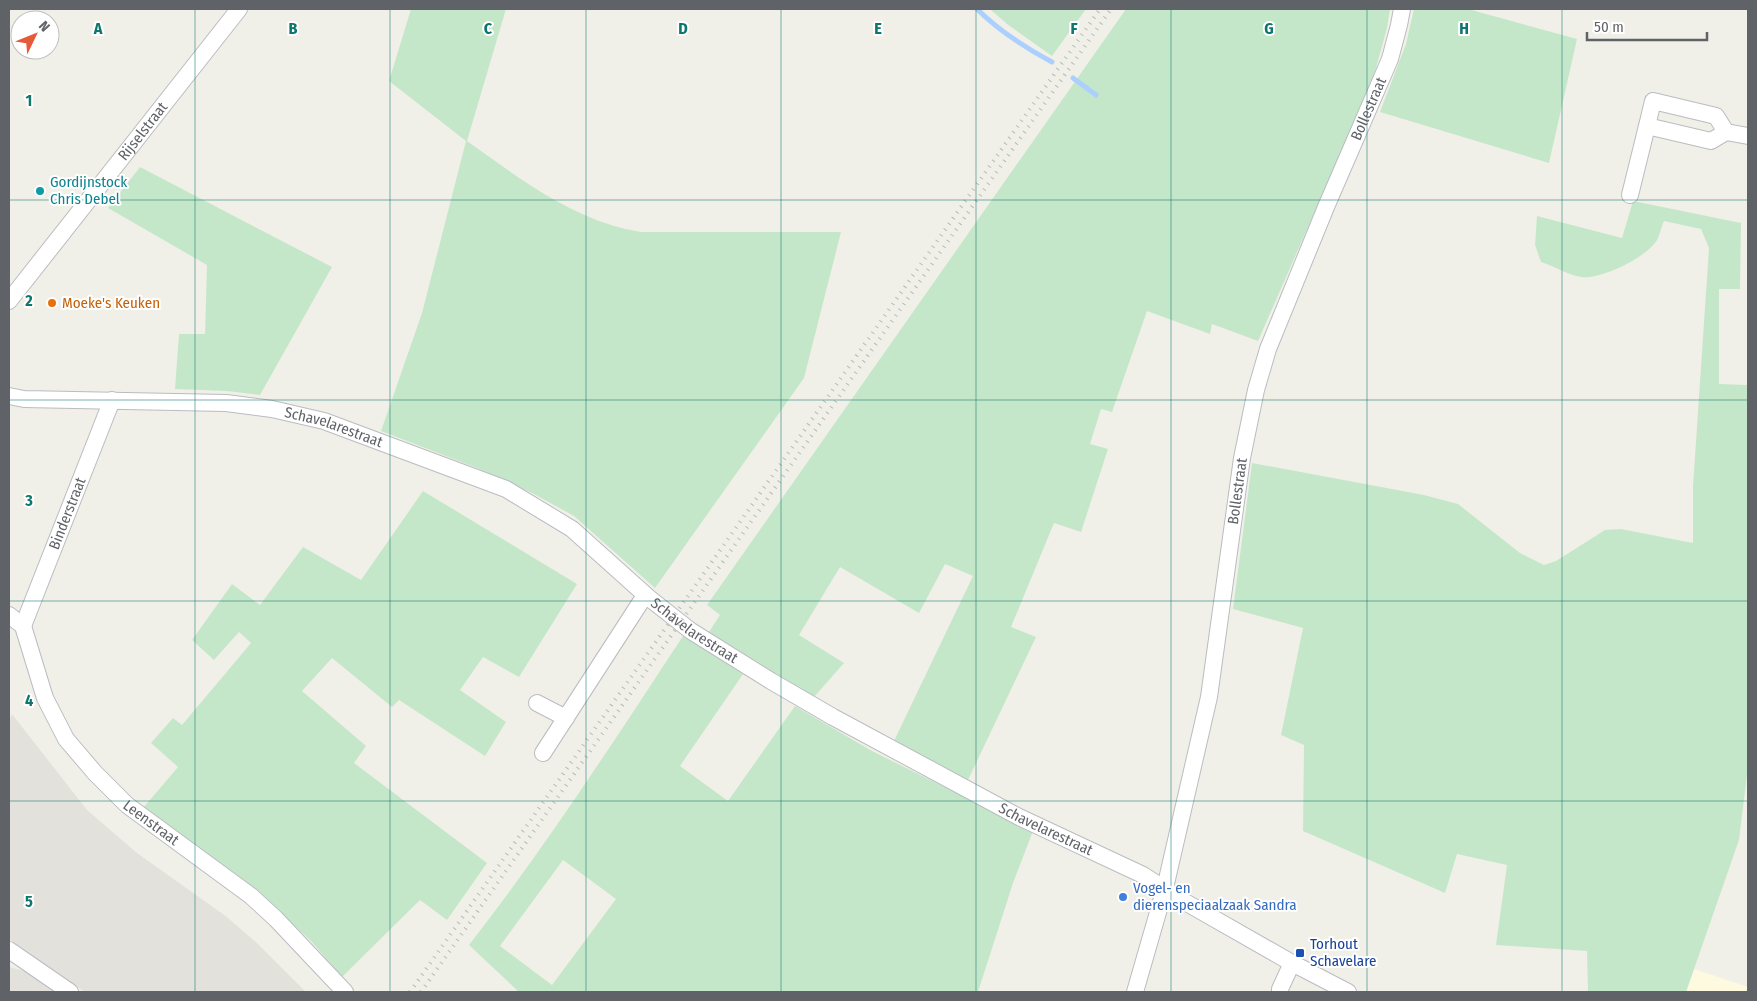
<svg xmlns="http://www.w3.org/2000/svg" width="1757" height="1001" font-family="'Fira Sans Condensed',sans-serif">
<style>
.commercial{fill:#fdfae0}
.industrial{fill:#e3e1dc}
.green{fill:#c5e7c9;fill-rule:evenodd}
.lines{fill:none;stroke-linecap:round;stroke-linejoin:round}
.stream{stroke:#abd0fd;stroke-width:5}
.minor-casing{stroke:#babcc1;stroke-width:18}
.minor{stroke:#fff;stroke-width:16}
.rail{stroke:#b8b9b9;stroke-width:4;stroke-dasharray:1 6;stroke-linecap:butt}
.grid{fill:none;stroke:#0f766e;stroke-width:1;stroke-opacity:0.55}
.culture-dot{fill:#0f9aa8;stroke:#fff;stroke-width:2}
.food-dot{fill:#e8710a;stroke:#fff;stroke-width:2}
.shop-dot{fill:#3f7fe0;stroke:#fff;stroke-width:2}
.transit-dot{fill:#1a4fb4;stroke:#fff;stroke-width:2}
.labels{text-anchor:middle;stroke-width:4;stroke-linejoin:round;paint-order:stroke}
.street-label{font-size:15px;fill:#5f6267;stroke:#fff}
.culture-label{font-size:15px;fill:#0d838f;stroke:#fff;text-anchor:start}
.food-label{font-size:15px;fill:#c56008;stroke:#fff;text-anchor:start}
.shop-label{font-size:15px;fill:#366cbe;stroke:#fff;text-anchor:start}
.transit-label{font-size:15px;fill:#164399;stroke:#fff;text-anchor:start}
.grid-label{font-size:16px;text-anchor:middle;font-weight:bold;fill:#0f766e;stroke:#fff;stroke-width:4;stroke-linejoin:round;paint-order:stroke}
</style>
<rect width="100%" height="100%" fill="#f1f0e8"/>
<path class="commercial" d="M 1694,969 L 1748,987 L 1748,992 L 1686,992 Z"/>
<g class="industrial">
<path d="M 12,714 L 87,810 L 137,853 L 227,917 L 258,944 L 306,992 L 85,992 L 9,939 L 9,720 Z"/>
<path d="M 9,967 L 25,971 L 56,992 L 9,992 Z"/>
</g>
<g class="green">
<path d="M 411,9 L 506,9 L 467,141 C 512,173 557,208 611,225 C 620,228 631,230 641,232 L 841,232 L 804,378 L 655,588 L 574,516 L 532,493 L 477,468 L 381,431 L 422,313 L 466,141 L 389,81 Z"/>
<path d="M 990,9 L 1086,9 L 1052,56 L 1007,24 Z"/>
<path d="M 1126,9 L 1390,9 L 1387,28 L 1373,79 L 1258,341 L 1212,324 L 1210,334 L 1147,311 L 1112,412 L 1101,409 L 1090,444 L 1108,449 L 1081,532 L 1054,523 L 1011,627 L 1036,637 L 967,782 L 893,743 L 973,576 L 945,564 L 919,613 L 840,567 L 799,635 L 844,663 L 814,697 L 709,632 L 720,615 L 707,605 Z"/>
<path d="M 1414,9 L 1468,9 L 1577,39 L 1549,163 L 1380,112 L 1406,44 Z"/>
<path d="M 140,167 L 332,267 L 260,395 L 227,391 L 175,389 L 179,334 L 205,334 L 207,265 L 108,208 Z"/>
<path d="M 1633,201 L 1741,223 L 1740,289 L 1719,289 L 1719,384 L 1748,385 L 1748,767 L 1739,840 L 1686,992 L 1588,992 L 1587,951 L 1496,945 L 1507,865 L 1457,854 L 1445,893 L 1303,831 L 1304,745 L 1281,735 L 1303,628 L 1233,609 L 1252,463 L 1424,495 L 1458,504 L 1520,553 L 1544,565 L 1556,561 L 1605,530 L 1621,529 L 1693,543 L 1693,486 L 1709,248 L 1701,229 L 1664,221 C 1661,227 1660,235 1657,240 C 1647,257 1601,280 1581,277 C 1568,275 1554,266 1541,262 L 1535,245 L 1537,216 L 1622,238 Z"/>
<path d="M 423,491 L 577,584 L 519,677 L 483,657 L 460,690 L 506,722 L 485,756 L 399,700 L 392,707 L 332,658 L 302,691 L 366,746 L 354,763 L 487,863 L 447,920 L 420,900 L 342,977 L 311,941 L 248,883 L 143,808 L 178,767 L 151,743 L 173,718 L 182,725 L 251,643 L 239,632 L 214,660 L 192,640 L 232,584 L 260,605 L 303,547 L 361,580 Z"/>
<path d="M 683,636 L 743,674 L 680,766 L 728,801 L 795,706 L 872,751 L 1033,831 L 1013,883 L 978,992 L 519,992 L 469,945 C 546,846 614,741 683,636 ZM 563,860 L 616,899 L 552,985 L 500,946 Z"/>
</g>
<g class="lines">
<g class="stream">
<path d="M 977,9 C 999,31 1024,47 1052,62"/>
<path d="M 1073,78 L 1096,95"/>
</g>
<defs>
<g id="minor">
<path d="M 1726,132 L 1716,116 L 1653,101 L 1647,126 L 1711,141 L 1726,132 L 1748,136"/>
<path d="M 1630,195 L 1647,126"/>
<path id="s1" d="M 9,301 L 239,9"/>
<path id="s2" d="M 9,396 L 24,399 L 226,403 L 272,409 L 324,421 L 506,489 L 572,529 L 649,598 L 691,631 L 771,681 L 833,717 L 1019,817 L 1143,875 L 1185,902 L 1292,963 L 1348,992"/>
<path id="s3" d="M 9,615 L 23,626 L 45,698 L 66,739 L 95,773 L 127,805 L 251,896 L 276,919 L 345,992"/>
<path id="s4" d="M 23,626 L 112,400"/>
<path d="M 537,703 L 566,718"/>
<path d="M 543,753 L 642,600 L 649,598"/>
<path d="M 9,950 L 70,992"/>
<path id="s5" d="M 1135,992 L 1165,888 L 1209,697 L 1242,458 L 1256,390 L 1268,349 L 1326,207 L 1390,59 L 1399,25 L 1402,9"/>
<path d="M 1280,992 L 1280,989 L 1292,963"/>
</g>
</defs>
<use href="#minor" class="minor-casing"/>
<use href="#minor" class="minor"/>
<g class="rail">
<path d="M 410,992 L 1100,9"/>
<path d="M 421,992 L 1111,9"/>
</g>
</g>
<path class="grid" d="M 195,9 L 195,992M 390,9 L 390,992M 586,9 L 586,992M 781,9 L 781,992M 976,9 L 976,992M 1171,9 L 1171,992M 1367,9 L 1367,992M 1562,9 L 1562,992M 9,200 L 1748,200M 9,400 L 1748,400M 9,601 L 1748,601M 9,801 L 1748,801"/>
<circle class="culture-dot" cx="40" cy="191" r="5"/>
<circle class="food-dot" cx="52" cy="303" r="5"/>
<circle class="shop-dot" cx="1123" cy="897" r="5"/>
<rect class="transit-dot" x="1295" y="948" width="10" height="10" rx="2.5"/>
<g class="labels">
<g class="street-label">
<text dy="5" stroke="none"><textPath href="#s5" startOffset="918">Bollestraat</textPath></text>
<text dy="5" stroke="none"><textPath href="#s1" startOffset="216">Rijselstraat</textPath></text>
<text dy="5" stroke="none"><textPath href="#s2" startOffset="328">Schavelarestraat</textPath></text>
<text dy="5" stroke="none"><textPath href="#s5" startOffset="512">Bollestraat</textPath></text>
<text dy="5" stroke="none"><textPath href="#s4" startOffset="121">Binderstraat</textPath></text>
<text dy="5" stroke="none"><textPath href="#s2" startOffset="748">Schavelarestraat</textPath></text>
<text dy="5" stroke="none"><textPath href="#s3" startOffset="259">Leenstraat</textPath></text>
<text dy="5" stroke="none"><textPath href="#s2" startOffset="1152">Schavelarestraat</textPath></text>
</g>
<g class="culture-label">
<text x="50" y="187">Gordijnstock<tspan x="50" dy="17">Chris Debel</tspan></text>
</g>
<g class="food-label">
<text x="62" y="308">Moeke's Keuken</text>
</g>
<g class="shop-label">
<text x="1133" y="893">Vogel- en<tspan x="1133" dy="17">dierenspeciaalzaak Sandra</tspan></text>
</g>
<g class="transit-label">
<text x="1310" y="949">Torhout<tspan x="1310" dy="17">Schavelare</tspan></text>
</g>
</g>
<g class="grid-label">
<text x="98" y="34">A</text>
<text x="293" y="34">B</text>
<text x="488" y="34">C</text>
<text x="683" y="34">D</text>
<text x="878" y="34">E</text>
<text x="1074" y="34">F</text>
<text x="1269" y="34">G</text>
<text x="1464" y="34">H</text>
<text x="29" y="106">1</text>
<text x="29" y="306">2</text>
<text x="29" y="506">3</text>
<text x="29" y="706">4</text>
<text x="29" y="907">5</text>
</g>
<rect width="1757" height="1001" fill="none" stroke="#5f6267" stroke-width="20"/>
<g transform="translate(35 35) rotate(47)"><circle r="24" fill="#ffffff" stroke="#bfc0c2"/>
<path d="M0-4L9 19L0 12L-9 19Z" fill="#e65a38"/>
<text y="-8" font-size="14" font-weight="bold" text-anchor="middle" fill="#5f6267">N</text>
</g>
<path d="M1587 32v8h120v-8" fill="none" stroke="#5f6267" stroke-width="2.5"/>
<text x="1594" y="32" font-size="15" fill="#5f6267" stroke="#ffffff" stroke-width="4" paint-order="stroke">50 m</text>
</svg>
